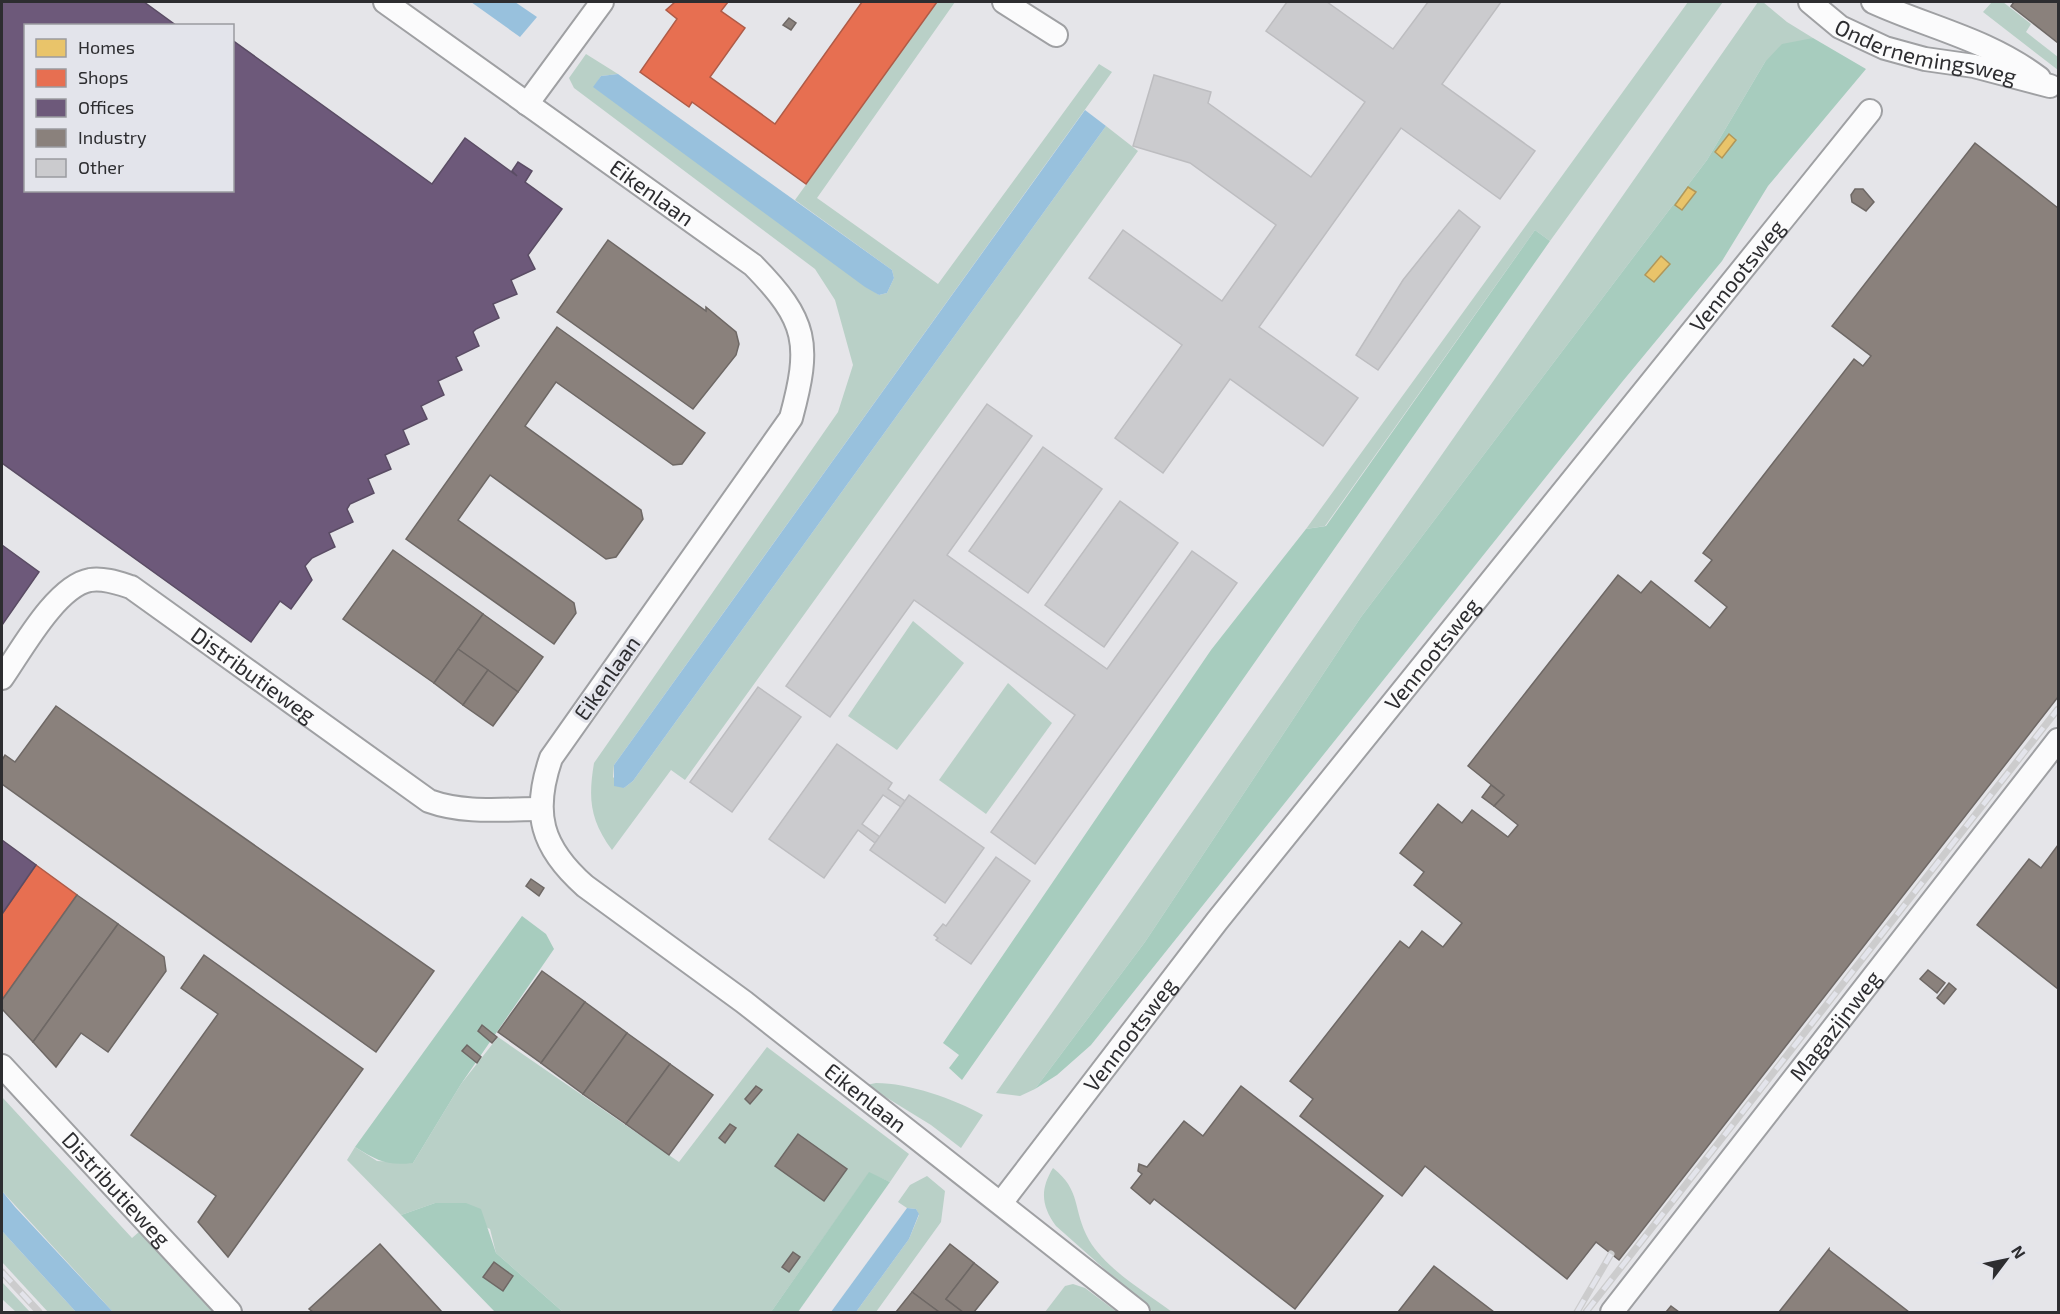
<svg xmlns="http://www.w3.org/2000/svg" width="2060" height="1314" font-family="'Exo 2',sans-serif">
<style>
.green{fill:#b9d0c7}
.forest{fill:#a7ccbe}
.water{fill:#98c1dd}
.homes{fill:#e9c46a;stroke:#b19759;stroke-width:1.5}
.shops{fill:#e76f51;stroke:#af5b47;stroke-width:1.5}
.offices{fill:#6d597a;stroke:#5a4c64;stroke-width:1.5}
.industry{fill:#8a817c;stroke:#6e6865;stroke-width:1.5}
.building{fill:#cbcbce;stroke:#bdbdc0;stroke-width:1.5}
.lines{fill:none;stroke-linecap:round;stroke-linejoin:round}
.minor-casing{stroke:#9fa0a3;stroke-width:26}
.minor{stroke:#fbfbfc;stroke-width:22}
.rail-casing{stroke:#cccccd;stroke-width:7}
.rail{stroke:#e3e4eb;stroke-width:4.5;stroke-dasharray:14;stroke-linecap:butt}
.labels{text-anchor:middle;stroke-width:6;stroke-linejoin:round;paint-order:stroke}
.street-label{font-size:22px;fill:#2d2d30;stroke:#e3e4eb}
</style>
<rect width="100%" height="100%" fill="#e5e5e9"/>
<g class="green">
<path d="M 937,2 L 955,2 L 817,198 L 938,284 L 1099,64 L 1112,72 L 614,765 L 613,777 L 624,788 L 633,781 L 1106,126 L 1138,151 L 685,780 L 671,770 L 612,850 C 590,820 588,799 594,763 L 838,412 L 853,365 L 835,300 L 815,269 L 574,88 L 569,78 L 586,54 L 618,74 L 601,76 L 594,87 L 879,295 L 887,293 L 894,278 L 892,270 L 795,200 Z"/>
<path d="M 1688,2 L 1723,2 L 1550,241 L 1535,230 L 1325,526 L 1306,529 Z"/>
<path d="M 1758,2 L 1763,2 L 1787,22 L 1813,38 L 1765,62 L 1707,160 L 1361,617 L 1145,942 L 1035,1089 L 1020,1096 L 996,1093 Z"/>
<path d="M 1992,2 L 2003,2 L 2031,24 L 2026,32 L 2058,57 L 2058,70 L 1983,12 Z"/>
<path d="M 913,621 L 964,663 L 897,750 L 848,716 Z"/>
<path d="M 1008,683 L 1052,723 L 986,814 L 939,780 Z"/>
<path d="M 498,1037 L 679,1162 L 767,1047 L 909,1154 L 890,1182 L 869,1173 L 771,1312 L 563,1312 L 496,1253 L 490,1229 L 435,1203 L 401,1215 L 347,1160 L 355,1147 L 377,1161 L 413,1163 L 461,1084 Z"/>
<path d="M 876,1083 C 909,1083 954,1099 983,1115 L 961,1148 L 931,1125 L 866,1085 Z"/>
<path d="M 2,1097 L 132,1238 L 139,1232 L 213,1312 L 113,1312 L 2,1191 Z"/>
<path d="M 1053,1168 C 1082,1191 1072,1209 1089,1240 C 1107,1270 1144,1291 1172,1312 L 1153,1312 L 1056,1226 C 1041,1206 1040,1189 1053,1168 Z"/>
<path d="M 927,1176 L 945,1191 L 941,1222 L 876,1312 L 856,1312 L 909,1239 L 919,1215 L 916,1209 L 907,1208 L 898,1202 L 910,1185 Z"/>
<path d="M 2,1231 L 76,1312 L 48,1312 L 2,1262 Z"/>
<path d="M 2,1282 L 30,1312 L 16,1312 L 2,1299 Z"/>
<path d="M 1073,1284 L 1085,1288 L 1117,1312 L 1045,1312 L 1065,1286 Z"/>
</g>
<g class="forest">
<path d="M 1813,38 L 1866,69 L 1768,186 L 1722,261 L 1622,382 L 1091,1045 L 1057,1075 L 1035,1089 L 1145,942 L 1361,617 L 1707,160 L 1765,62 L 1782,44 Z"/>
<path d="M 1535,230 L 1550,241 L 962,1080 L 949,1068 L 959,1055 L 943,1043 L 1211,650 L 1306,529 L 1326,526 Z"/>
<path d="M 522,916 L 546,934 L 554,949 L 461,1084 L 413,1163 C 387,1166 378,1161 355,1147 Z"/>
<path d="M 869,1172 L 890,1182 L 798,1312 L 771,1312 Z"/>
<path d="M 435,1203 L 466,1203 L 481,1209 L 496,1253 L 563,1312 L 495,1312 L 401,1215 Z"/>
</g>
<g class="water">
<path d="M 471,2 L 515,2 L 537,17 L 520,37 Z"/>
<path d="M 618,74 L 892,270 L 894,278 L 887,293 L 879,295 L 865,287 L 593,87 L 601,76 Z"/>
<path d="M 1085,110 L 1106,126 L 633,781 L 624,788 L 614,786 L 614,765 Z"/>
<path d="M 2,1191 L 15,1207 L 113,1312 L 76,1312 L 2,1231 Z"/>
<path d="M 907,1208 L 916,1209 L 919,1214 L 909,1239 L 856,1312 L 831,1312 Z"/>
</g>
<g class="homes">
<path d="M 1729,134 L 1736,140 L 1722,158 L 1715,152 Z"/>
<path d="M 1688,187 L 1696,192 L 1682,210 L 1675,205 Z"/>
<path d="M 1661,256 L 1670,264 L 1654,282 L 1645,275 Z"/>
</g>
<g class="shops">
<path d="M 675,2 L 728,2 L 721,11 L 745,28 L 710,77 L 775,124 L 862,2 L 937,2 L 806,184 L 692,102 L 689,107 L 640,72 L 677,19 L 666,10 Z"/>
<path d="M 36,865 L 77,895 L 2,1000 L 2,914 Z"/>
</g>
<g class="offices">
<path d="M 2,2 L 144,2 L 177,26 L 26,26 L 26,190 L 232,190 L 232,40 L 432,184 L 465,138 L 517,176 L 512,171 L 518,162 L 532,171 L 525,182 L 562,209 L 528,255 L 535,269 L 511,280 L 517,294 L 493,304 L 499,318 L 476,329 L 473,332 L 479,346 L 456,357 L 462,370 L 438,381 L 444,395 L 421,406 L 427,419 L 403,430 L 409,444 L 385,455 L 391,469 L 368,479 L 374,493 L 350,504 L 347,509 L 353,522 L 329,533 L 335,547 L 312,558 L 305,566 L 312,580 L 291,609 L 280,601 L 251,642 L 2,463 Z"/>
<path d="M 2,545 L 39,572 L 2,625 Z"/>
<path d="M 2,840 L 36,865 L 2,914 Z"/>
</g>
<g class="industry">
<path d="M 2014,2 L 2058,2 L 2058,43 L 2011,6 Z"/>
<path d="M 789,18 L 796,23 L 791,30 L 783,25 Z"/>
<path d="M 1975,143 L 2058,208 L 2058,697 L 1619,1260 L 1596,1242 L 1567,1279 L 1425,1166 L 1402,1196 L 1300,1116 L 1313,1099 L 1290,1081 L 1400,941 L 1409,948 L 1422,931 L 1443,947 L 1462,923 L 1414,885 L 1424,872 L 1400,853 L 1438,804 L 1462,823 L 1472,810 L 1508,837 L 1518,825 L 1494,806 L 1504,795 L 1468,766 L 1618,575 L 1641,593 L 1651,581 L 1710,628 L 1727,607 L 1695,581 L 1712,560 L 1703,553 L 1854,359 L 1863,366 L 1871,356 L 1832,326 Z"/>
<path d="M 1855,189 L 1863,189 L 1874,202 L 1866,211 L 1852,202 L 1851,195 Z"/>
<path d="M 608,240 L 706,311 L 706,307 L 736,332 L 739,344 L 736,355 L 693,409 L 557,312 Z"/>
<path d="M 557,327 L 705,433 L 682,464 L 673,465 L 556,382 L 525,426 L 641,510 L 643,519 L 616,557 L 606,559 L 490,475 L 458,520 L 574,603 L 576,613 L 554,644 L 406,539 Z"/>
<path d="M 393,550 L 483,614 L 434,683 L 343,619 Z"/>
<path d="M 483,614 L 543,657 L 518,692 L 458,649 Z"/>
<path d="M 458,649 L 488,670 L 463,705 L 434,683 Z"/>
<path d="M 488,670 L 518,692 L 493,726 L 463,705 Z"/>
<path d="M 56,706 L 434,971 L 376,1052 L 2,784 L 2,760 L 5,755 L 15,762 Z"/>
<path d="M 1491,785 L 1504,795 L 1494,806 L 1482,797 Z"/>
<path d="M 2058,845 L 2058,989 L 1977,925 L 2029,859 L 2041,868 Z"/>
<path d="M 531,879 L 544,888 L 539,896 L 526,886 Z"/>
<path d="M 77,895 L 118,924 L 33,1042 L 2,1009 L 2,1000 Z"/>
<path d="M 118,924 L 164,957 L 166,971 L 108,1052 L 81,1033 L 56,1067 L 33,1042 Z"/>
<path d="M 204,955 L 363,1069 L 228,1257 L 198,1222 L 216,1196 L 131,1135 L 218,1014 L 181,988 Z"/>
<path d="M 1928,970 L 1945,983 L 1937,993 L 1920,979 Z"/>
<path d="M 542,971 L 585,1002 L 541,1063 L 498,1032 Z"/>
<path d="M 1949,983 L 1956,989 L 1944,1004 L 1937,998 Z"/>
<path d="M 585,1002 L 627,1033 L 583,1094 L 541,1063 Z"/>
<path d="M 482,1025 L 497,1037 L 492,1043 L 478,1031 Z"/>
<path d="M 627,1033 L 670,1064 L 626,1124 L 583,1094 Z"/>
<path d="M 467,1045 L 481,1057 L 477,1063 L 462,1051 Z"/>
<path d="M 670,1064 L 713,1095 L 669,1155 L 626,1124 Z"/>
<path d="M 756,1086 L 762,1090 L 750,1104 L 745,1099 Z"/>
<path d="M 1241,1086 L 1383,1196 L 1295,1309 L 1154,1199 L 1150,1204 L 1131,1188 L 1142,1174 L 1138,1171 L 1139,1164 L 1147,1167 L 1184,1121 L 1203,1136 Z"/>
<path d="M 730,1124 L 736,1128 L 725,1143 L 719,1138 Z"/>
<path d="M 798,1134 L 847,1169 L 824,1201 L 775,1166 Z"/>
<path d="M 380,1244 L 442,1312 L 313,1312 L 309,1309 Z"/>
<path d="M 950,1244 L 974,1263 L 946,1299 L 963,1312 L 939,1312 L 912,1292 Z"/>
<path d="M 1829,1249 L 1829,1250 L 1909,1312 L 1779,1312 Z"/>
<path d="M 793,1252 L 800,1257 L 789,1272 L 782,1267 Z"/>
<path d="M 494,1262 L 513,1276 L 503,1291 L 483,1277 Z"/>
<path d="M 974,1263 L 998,1282 L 974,1312 L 963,1312 L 946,1299 Z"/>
<path d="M 1434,1266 L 1447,1276 L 1494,1312 L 1398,1312 Z"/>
<path d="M 912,1292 L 939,1312 L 896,1312 Z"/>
<path d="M 1671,1306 L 1679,1312 L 1666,1312 Z"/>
</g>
<g class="building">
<path d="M 1287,2 L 1327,2 L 1393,49 L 1428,2 L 1501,2 L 1442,84 L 1535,151 L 1500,199 L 1401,128 L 1259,327 L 1358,398 L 1323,446 L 1230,379 L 1163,473 L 1115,438 L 1182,345 L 1089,278 L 1123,230 L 1222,301 L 1276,225 L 1190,163 L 1133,146 L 1154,75 L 1211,92 L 1208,103 L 1311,177 L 1365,102 L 1266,31 Z"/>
<path d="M 1459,210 L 1480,227 L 1378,370 L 1356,355 L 1403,280 Z"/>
<path d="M 987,404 L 1032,436 L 947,555 L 1107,669 L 1192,551 L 1237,583 L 1035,864 L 991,832 L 1075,715 L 914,600 L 830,717 L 786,686 Z"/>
<path d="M 1043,447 L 1102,489 L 1028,593 L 969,551 Z"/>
<path d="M 1120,501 L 1178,543 L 1104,647 L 1045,605 Z"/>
<path d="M 758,687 L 801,717 L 732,812 L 690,782 Z"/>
<path d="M 837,744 L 892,783 L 888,789 L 905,801 L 901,807 L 883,795 L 862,824 L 880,837 L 875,843 L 858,830 L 824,878 L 769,839 Z"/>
<path d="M 909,795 L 984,848 L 945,903 L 870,850 Z"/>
<path d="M 996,857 L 1030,881 L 971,964 L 936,940 L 938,938 L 934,935 L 943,924 L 946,926 Z"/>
</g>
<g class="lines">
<defs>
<g id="minor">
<path id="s1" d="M 385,2 L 753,265 C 808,321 811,344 791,418 L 551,758 C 532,813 541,847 585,886 L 744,1002 L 1138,1312"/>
<path d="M 1004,2 L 1056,35"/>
<path id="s2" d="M 1810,2 L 1840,27 L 1885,48 L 1925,59 L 1974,66 L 2050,86"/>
<path d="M 1873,2 C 1930,28 1987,39 2039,78"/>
<path d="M 527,104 L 602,2"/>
<path id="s3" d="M 2,678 C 21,651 56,586 90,580 C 104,578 118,583 131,587 L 429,801 C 465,814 503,809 540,809"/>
<path id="s4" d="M 2,1066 L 230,1312"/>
<path id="s5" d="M 1001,1203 L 1217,921 L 1870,111"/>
<path id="s6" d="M 1612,1312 L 2058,740"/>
</g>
</defs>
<use href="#minor" class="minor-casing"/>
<use href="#minor" class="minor"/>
<defs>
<g id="rail">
<path d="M 2,1272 L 39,1312"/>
<path d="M 1577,1312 L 1611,1254"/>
<path d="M 1586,1312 L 2058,709"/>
</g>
</defs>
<use href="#rail" class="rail-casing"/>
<use href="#rail" class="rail"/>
</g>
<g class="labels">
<g class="street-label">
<text dy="8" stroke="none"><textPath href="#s2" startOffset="129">Ondernemingsweg</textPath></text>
<text dy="8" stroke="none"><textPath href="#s1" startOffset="328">Eikenlaan</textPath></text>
<text dy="8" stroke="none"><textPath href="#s5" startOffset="1184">Vennootsweg</textPath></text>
<text dy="8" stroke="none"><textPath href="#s5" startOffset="698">Vennootsweg</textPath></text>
<text dy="8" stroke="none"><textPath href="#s3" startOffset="327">Distributieweg</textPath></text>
<text transform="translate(607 678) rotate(-55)" y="8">Eikenlaan</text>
<text dy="8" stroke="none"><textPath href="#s6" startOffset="363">Magazijnweg</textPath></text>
<text dy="8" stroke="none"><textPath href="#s5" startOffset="212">Vennootsweg</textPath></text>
<text dy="8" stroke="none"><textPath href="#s1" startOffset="1533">Eikenlaan</textPath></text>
<text dy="8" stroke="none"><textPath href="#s4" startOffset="168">Distributieweg</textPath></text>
</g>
</g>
<rect width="2060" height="1314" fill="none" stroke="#2d2d30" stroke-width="6"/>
<rect x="24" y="24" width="210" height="168" fill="#e3e4eb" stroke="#9a9ba0" stroke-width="1.5"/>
<rect x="36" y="39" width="30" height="18" fill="#e9c46a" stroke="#9a9ba0" stroke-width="1.5"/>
<text x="78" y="54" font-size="18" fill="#2d2d30">Homes</text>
<rect x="36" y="69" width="30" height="18" fill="#e76f51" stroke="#9a9ba0" stroke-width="1.5"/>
<text x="78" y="84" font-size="18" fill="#2d2d30">Shops</text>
<rect x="36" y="99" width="30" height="18" fill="#6d597a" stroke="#9a9ba0" stroke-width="1.5"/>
<text x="78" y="114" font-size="18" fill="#2d2d30">Offices</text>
<rect x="36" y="129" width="30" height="18" fill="#8a817c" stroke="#9a9ba0" stroke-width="1.5"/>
<text x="78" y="144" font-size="18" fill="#2d2d30">Industry</text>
<rect x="36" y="159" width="30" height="18" fill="#cbcbce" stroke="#9a9ba0" stroke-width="1.5"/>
<text x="78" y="174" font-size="18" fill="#2d2d30">Other</text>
<g transform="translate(2006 1260) rotate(58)" stroke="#e3e4eb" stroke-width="4.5" paint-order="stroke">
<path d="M0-4.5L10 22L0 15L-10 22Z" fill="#2d2d30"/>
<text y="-9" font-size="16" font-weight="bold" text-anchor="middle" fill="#2d2d30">N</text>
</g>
</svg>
